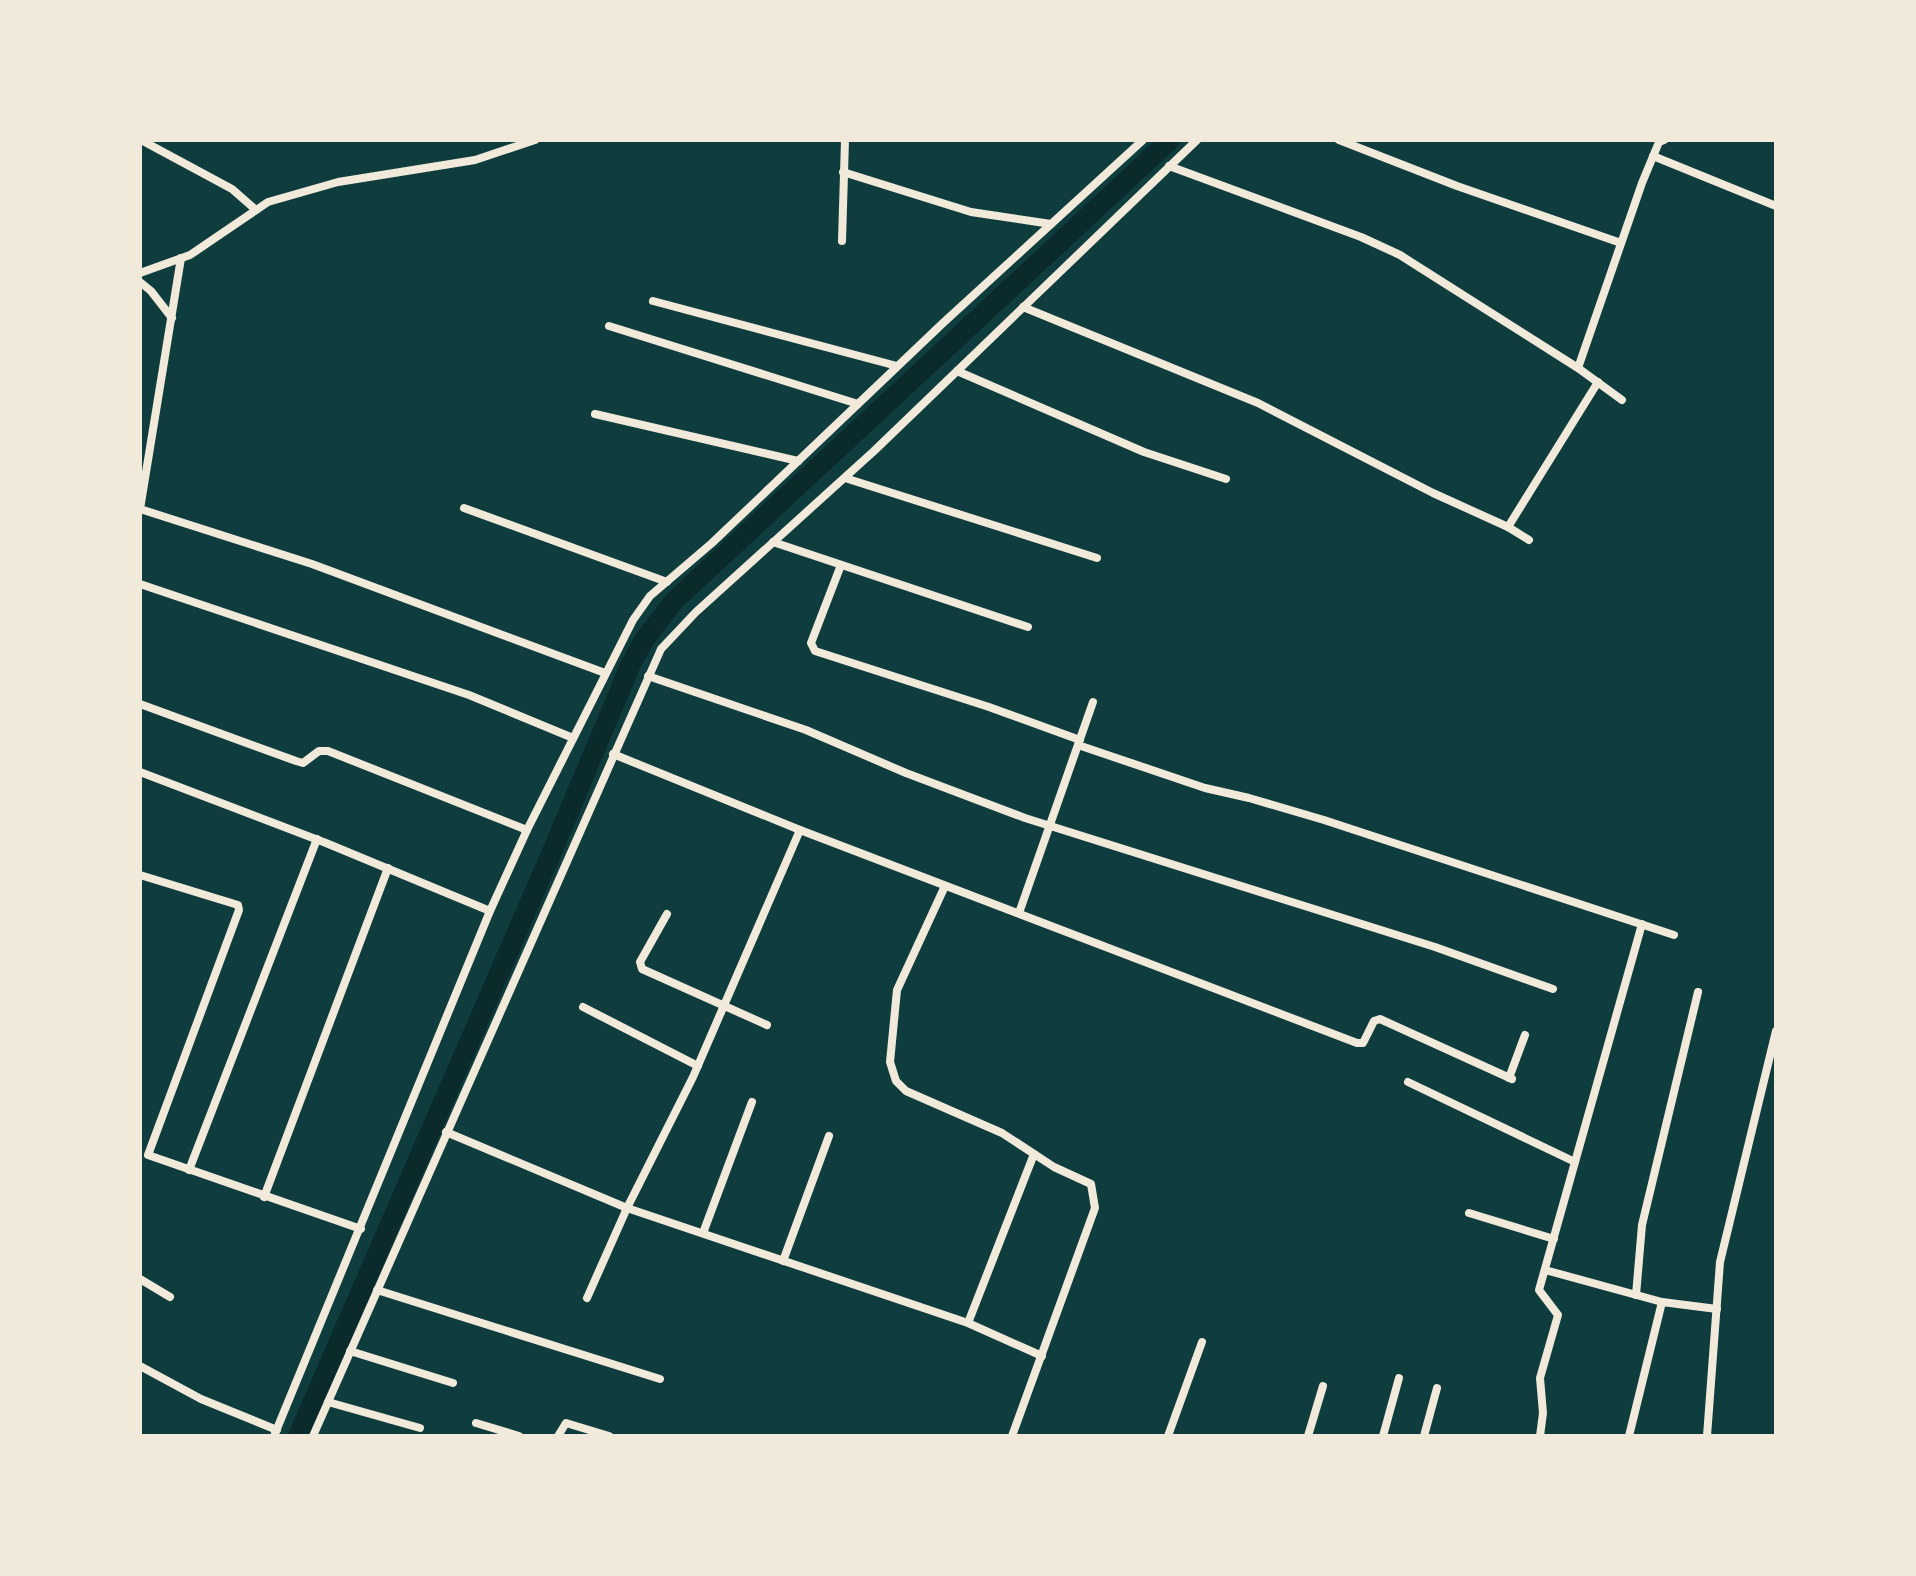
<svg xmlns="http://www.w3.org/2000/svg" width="1916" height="1576" font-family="Helvetica,sans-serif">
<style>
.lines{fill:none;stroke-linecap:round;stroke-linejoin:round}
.canal{stroke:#0a2a2b;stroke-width:20}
.minor{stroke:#f1e9da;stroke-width:8}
</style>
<rect width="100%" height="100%" fill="#0f3d3e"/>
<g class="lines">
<path class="canal" d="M 298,1436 L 551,854 L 631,664 L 644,640 L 674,601 L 1170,140"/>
<g class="minor">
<path d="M 141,140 L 232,189 L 256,210"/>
<path d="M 1339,140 L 1457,186 L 1621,243"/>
<path d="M 1653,156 L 1776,206"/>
<path d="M 1169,166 L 1361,237 L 1400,255 L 1578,368 L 1622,400"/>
<path d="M 843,172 L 971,212 L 1051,224"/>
<path d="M 842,241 L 845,140"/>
<path d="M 181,258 L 140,509 L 312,564 L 605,673"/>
<path d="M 140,273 L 190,255 L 268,202 L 338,182 L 475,160 L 535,140"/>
<path d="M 140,282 L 151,291 L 172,318"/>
<path d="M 653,301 L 897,366"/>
<path d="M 1023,307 L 1258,403 L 1433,493 L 1508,527 L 1529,540"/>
<path d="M 609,326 L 858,404"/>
<path d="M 1578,368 L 1642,183 L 1659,142 L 1664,140"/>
<path d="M 957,371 L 1144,452 L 1226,479"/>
<path d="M 595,414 L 798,461"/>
<path d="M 845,478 L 1097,558"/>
<path d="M 464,508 L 667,582"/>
<path d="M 1508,527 L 1598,382"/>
<path d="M 773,542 L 1028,627"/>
<path d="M 841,565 L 811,643 L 815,651 L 989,707 L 1080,740"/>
<path d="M 140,584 L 469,695 L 573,738"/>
<path d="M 648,676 L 806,730 L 906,773 L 1025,818 L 1435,947 L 1553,989"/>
<path d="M 140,704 L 296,761 L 303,763 L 319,751 L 328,751 L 527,830"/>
<path d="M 1078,745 L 1205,788 L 1249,798 L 1324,820 L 1674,935"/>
<path d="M 613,754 L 800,830 L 1357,1043 L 1363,1043 L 1374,1021 L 1380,1019 L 1512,1079"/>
<path d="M 140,772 L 326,843 L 490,911"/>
<path d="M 140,875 L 238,905 L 239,910 L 148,1155 L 361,1229"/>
<path d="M 945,886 L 897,990 L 890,1062 L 896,1081 L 906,1091 L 1002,1133 L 1054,1167 L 1091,1184 L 1095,1208 L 1012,1436"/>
<path d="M 1019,913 L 1093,702"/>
<path d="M 667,914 L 640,962 L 642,969 L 767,1025"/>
<path d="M 583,1007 L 698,1066"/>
<path d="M 1509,1078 L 1525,1035"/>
<path d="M 1408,1082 L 1575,1162"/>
<path d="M 446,1132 L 627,1208 L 968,1323 L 1042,1356"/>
<path d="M 189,1170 L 317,839"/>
<path d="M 264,1197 L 388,868"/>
<path d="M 1469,1213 L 1554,1239"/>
<path d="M 703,1233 L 752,1102"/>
<path d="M 783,1261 L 829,1136"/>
<path d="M 1545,1270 L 1662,1302 L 1717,1309"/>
<path d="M 140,1279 L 170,1297"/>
<path d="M 377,1290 L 660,1379"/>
<path d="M 1636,1295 L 1642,1225 L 1698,992"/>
<path d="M 587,1298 L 627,1208 L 693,1077 L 800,830"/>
<path d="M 968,1323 L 1034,1154"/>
<path d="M 350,1351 L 453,1383"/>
<path d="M 140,1366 L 201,1399 L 277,1430"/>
<path d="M 328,1402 L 420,1428"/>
<path d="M 476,1423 L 519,1436"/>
<path d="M 274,1436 L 490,911 L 527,830 L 633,620 L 650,596 L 712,543 L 943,323 L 1143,140"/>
<path d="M 313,1436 L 661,649 L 696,612 L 874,451 L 1197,140"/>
<path d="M 558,1436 L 566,1423 L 609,1436"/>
<path d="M 1168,1436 L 1202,1342"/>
<path d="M 1308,1436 L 1323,1386"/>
<path d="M 1383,1436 L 1399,1378"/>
<path d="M 1424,1436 L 1437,1388"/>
<path d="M 1540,1436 L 1543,1413 L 1540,1378 L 1558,1315 L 1539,1290 L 1642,924"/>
<path d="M 1629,1436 L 1662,1302"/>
<path d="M 1707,1436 L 1720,1262 L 1776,1031"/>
</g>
</g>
<rect width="1916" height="1576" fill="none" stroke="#f1e9da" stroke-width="284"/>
</svg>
